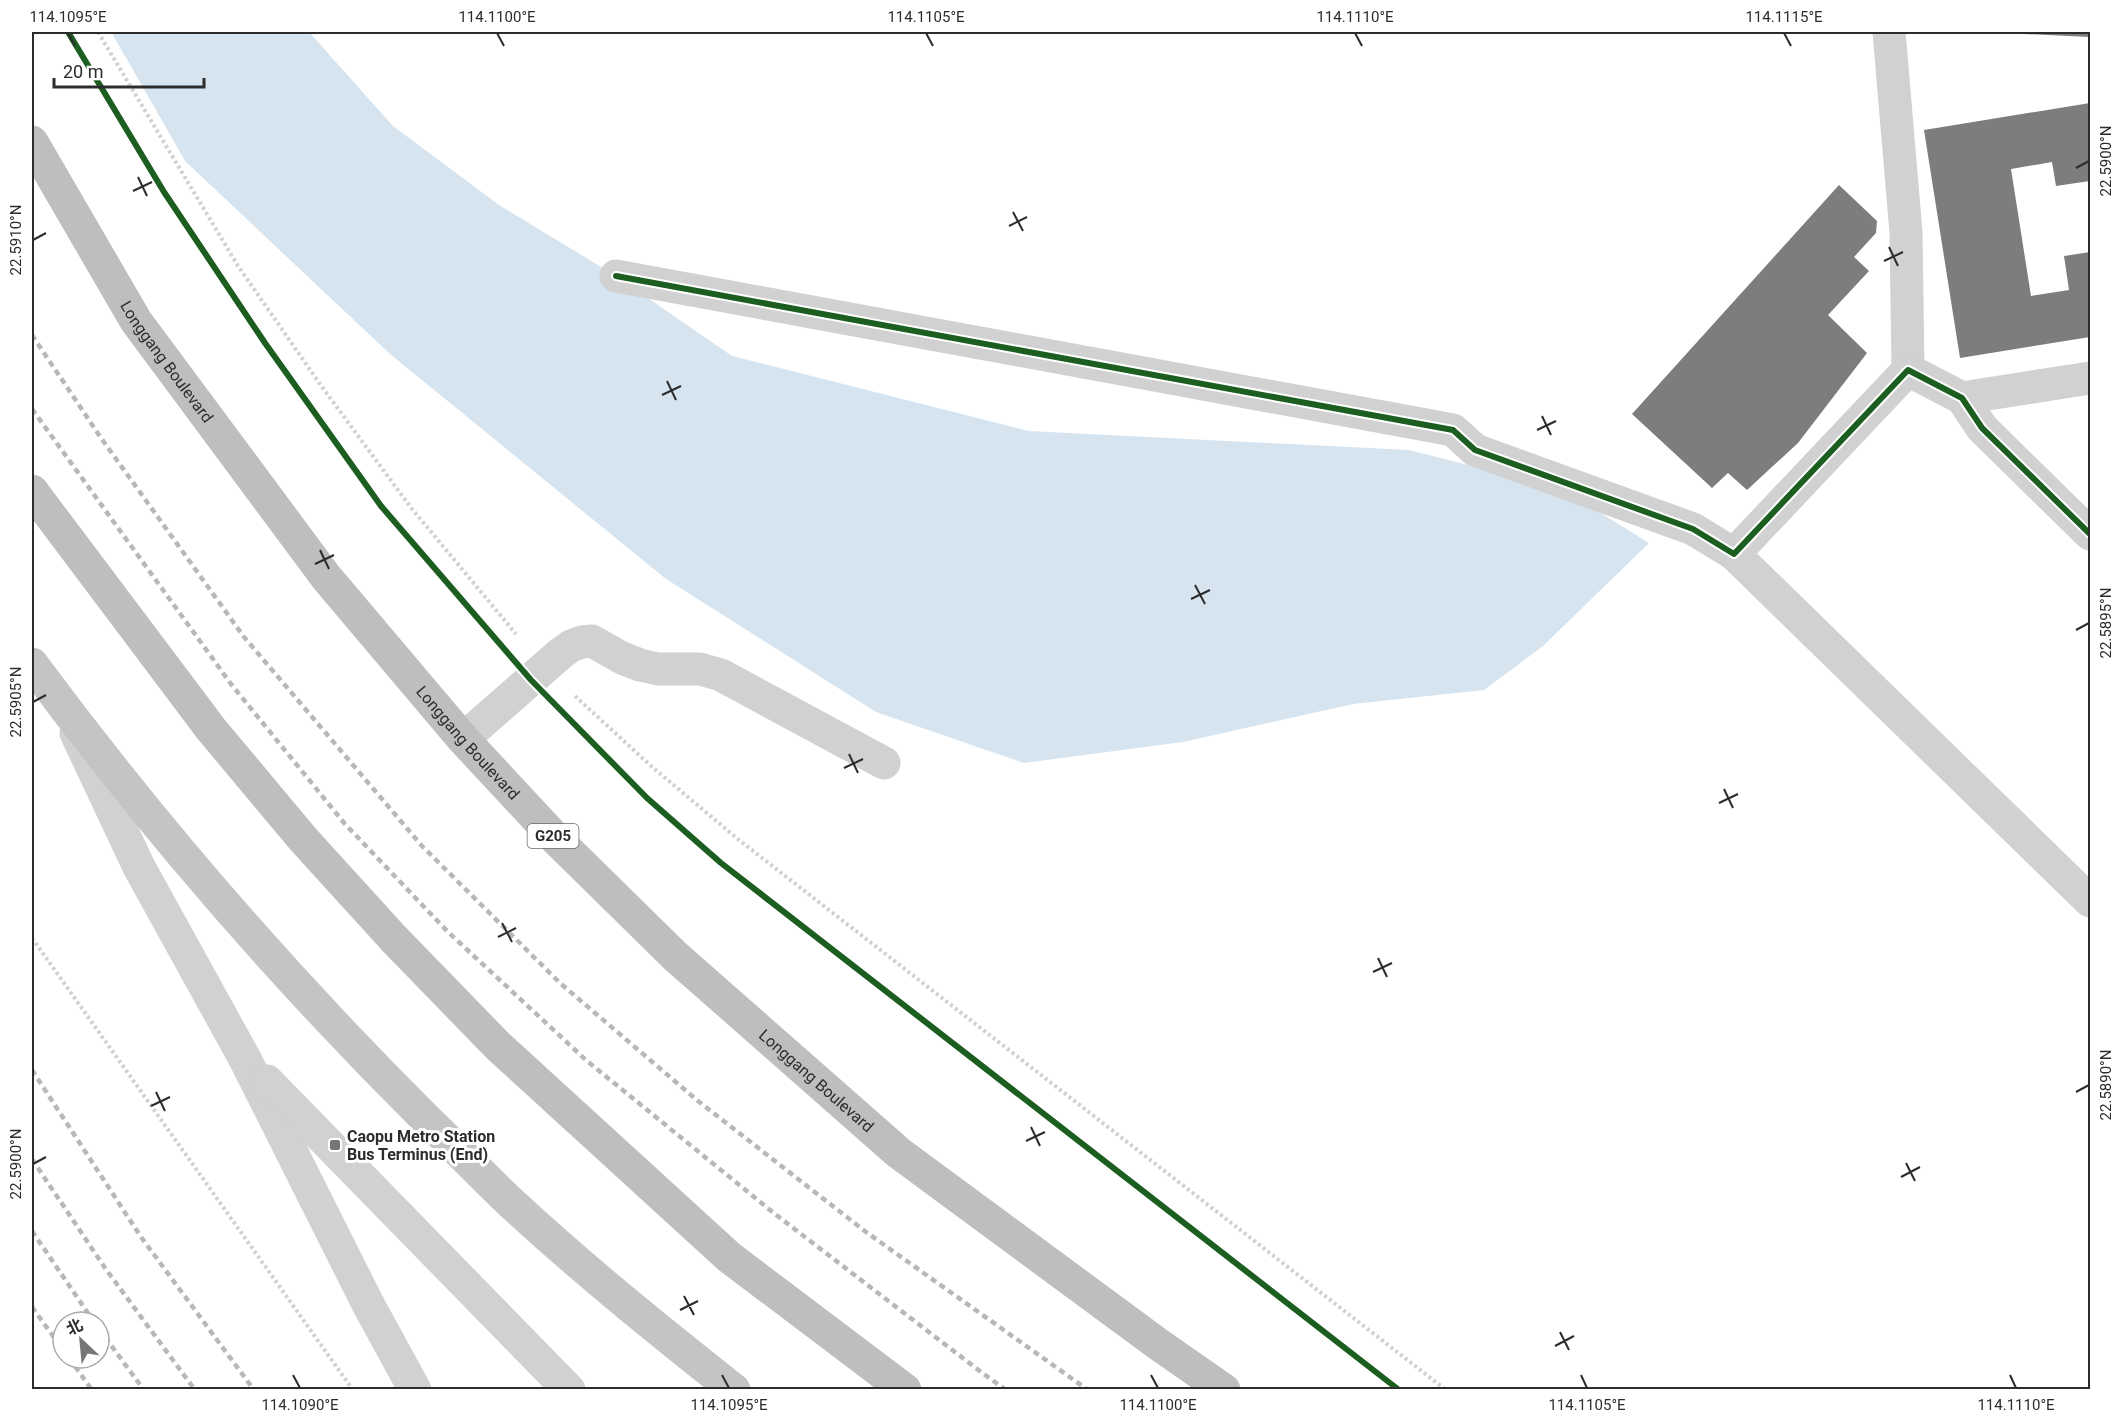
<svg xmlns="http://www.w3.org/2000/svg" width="2122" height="1421" font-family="Roboto,'Noto Sans SC',sans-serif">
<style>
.water{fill:#d6e4f0}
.pier{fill:#fff}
.building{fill:#7d7d7d}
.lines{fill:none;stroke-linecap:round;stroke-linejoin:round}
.path{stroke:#d1d1d1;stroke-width:4;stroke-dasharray:3 3;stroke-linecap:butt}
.minor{stroke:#d1d1d1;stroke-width:33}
.major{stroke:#c4c4c4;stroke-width:33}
.highway{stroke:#bebebe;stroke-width:33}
.rail{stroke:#b8b8b8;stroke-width:4.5;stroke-dasharray:6 4.5;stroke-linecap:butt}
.cycleway-casing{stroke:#fff;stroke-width:10}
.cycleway{stroke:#1b5e20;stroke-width:6}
.ticks{fill:none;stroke:#2c2c2c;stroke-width:2}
.poi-dot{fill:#767676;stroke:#fff;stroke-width:2}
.labels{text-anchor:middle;stroke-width:6;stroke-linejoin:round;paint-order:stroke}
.shield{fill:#fff;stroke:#6b6b6b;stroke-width:1.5}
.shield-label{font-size:15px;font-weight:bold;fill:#2c2c2c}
.street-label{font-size:16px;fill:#2c2c2c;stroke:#fff}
.poi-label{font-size:16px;font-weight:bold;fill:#2c2c2c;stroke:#fff;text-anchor:start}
.neatline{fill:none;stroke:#2c2c2c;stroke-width:2}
.ticks-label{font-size:15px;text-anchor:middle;fill:#2c2c2c}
</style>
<rect width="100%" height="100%" fill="#fff"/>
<path class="water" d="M 111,32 L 309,32 L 393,126 L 499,205 L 616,276 L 732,356 L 1029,431 L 1409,450 L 1562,489 L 1649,543 L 1543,646 L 1484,690 L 1353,704 L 1183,742 L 1024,763 L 876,712 L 666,579 L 390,354 L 185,161 Z"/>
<path class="pier" d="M 108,32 L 111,32 L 185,161 L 180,157 Z"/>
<g class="building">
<path d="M 2002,32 L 2090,32 L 2090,37 L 2002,33 Z"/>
<path d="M 2090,103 L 2090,181 L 2056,186 L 2052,162 L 2011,169 L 2031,296 L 2069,290 L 2064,256 L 2090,252 L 2090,337 L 1960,358 L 1924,130 Z"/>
<path d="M 1839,185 L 1877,221 L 1876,233 L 1854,257 L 1869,271 L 1828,315 L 1867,353 L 1798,443 L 1747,490 L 1728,473 L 1712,488 L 1632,414 Z"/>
</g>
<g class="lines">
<g class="path">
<path d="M 98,32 L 238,266 L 322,387 L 412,509 L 516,634"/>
<path d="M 575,696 L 651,766 L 739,840 L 1446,1390"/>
<path d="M 32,938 L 353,1390"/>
</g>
<g class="minor">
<path d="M 1889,32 L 1906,232 L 1908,370"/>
<path d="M 616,276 L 1453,430 L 1475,450 L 1693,529 L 1734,554 L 1908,370 L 1962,398 L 1982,428 L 2090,534"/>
<path d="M 1962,398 L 2090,378"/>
<path d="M 1734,554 L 2090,901"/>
<path d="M 76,733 L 139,867 L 245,1059 L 368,1304 L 415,1390"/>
<path d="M 463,739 L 560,654 L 571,646 L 582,642 L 592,641 L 622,658 L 640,665 L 658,669 L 700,669 L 721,675 L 884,763"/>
<path d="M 267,1081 L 569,1390"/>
</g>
<path class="major" d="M 32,664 C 152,826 285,979 428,1121 C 455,1147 481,1174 508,1200 C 580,1267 657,1329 734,1390"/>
<g class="highway">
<path id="s1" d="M 32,142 L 136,321 L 326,577 L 463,739 L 556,839 L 675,956 L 899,1153 L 1158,1344 L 1224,1390"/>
<path d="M 32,491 L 211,729 L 303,839 L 394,939 L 498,1046 L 729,1257 L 905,1390"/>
</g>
<g class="rail">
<path d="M 32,335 L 101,438 L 244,637 L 422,846 L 560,983 L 698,1101 L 866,1232 L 1088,1390"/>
<path d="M 32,409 L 231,684 L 345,824 L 448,932 L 587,1061 L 775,1214 L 981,1372 L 1006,1390"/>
<path d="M 32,1070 L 141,1237 L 254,1390"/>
<path d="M 32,1159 L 105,1268 L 195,1390"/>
<path d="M 32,1231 L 94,1322"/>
<path d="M 32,1307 L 63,1350"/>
<path d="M 99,1329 L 144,1390"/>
<path d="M 69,1358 L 92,1390"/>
</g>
<defs>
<g id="cycleway">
<path d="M 68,32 L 164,192 L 265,343 L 381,506 L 531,680 L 647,798 L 721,863 L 1399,1390"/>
<path d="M 616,276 L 1453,430 L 1475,450 L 1693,529 L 1734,554 L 1908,370 L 1962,398 L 1982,428 L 2090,534"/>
</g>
</defs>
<use href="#cycleway" class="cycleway-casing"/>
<use href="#cycleway" class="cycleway"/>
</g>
<path class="ticks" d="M 68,33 L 75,46M 497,33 L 504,46M 926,33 L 933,46M 1355,33 L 1362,46M 1784,33 L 1791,46M 2076,168 L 2089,161M 138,177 L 147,196M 133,191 L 152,182M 1013,212 L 1023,231M 1009,226 L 1027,217M 33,240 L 46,233M 1889,247 L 1898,266M 1884,261 L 1903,252M 667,381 L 676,400M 662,395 L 681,386M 1542,416 L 1551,435M 1537,430 L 1556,421M 320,550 L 329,569M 315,564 L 334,555M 1195,585 L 1205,604M 1191,599 L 1210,590M 2076,630 L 2089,623M 33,702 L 46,695M 849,754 L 858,773M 844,768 L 863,759M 1724,789 L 1733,808M 1719,803 L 1738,794M 502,923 L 512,942M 498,937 L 516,928M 1378,958 L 1387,977M 1373,972 L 1392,963M 156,1092 L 165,1111M 2076,1092 L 2089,1085M 151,1106 L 170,1097M 1031,1127 L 1040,1146M 1026,1141 L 1045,1132M 1906,1163 L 1915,1181M 33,1164 L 46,1157M 1901,1177 L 1920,1167M 684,1296 L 694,1315M 680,1310 L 698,1301M 1560,1332 L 1569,1350M 1555,1346 L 1574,1336M 293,1375 L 300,1388M 722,1375 L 729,1388M 1151,1375 L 1158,1388M 1581,1375 L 1587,1388M 2010,1375 L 2016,1388"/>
<rect class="poi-dot" x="329" y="1139" width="12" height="12" rx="3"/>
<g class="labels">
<rect class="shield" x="527.5" y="824" width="51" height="24" rx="4.5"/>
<g class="shield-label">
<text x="553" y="841">G205</text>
</g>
<g class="street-label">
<text dy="6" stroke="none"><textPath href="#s1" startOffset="258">Longgang Boulevard</textPath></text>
<text dy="6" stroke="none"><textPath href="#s1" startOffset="744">Longgang Boulevard</textPath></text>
<text dy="6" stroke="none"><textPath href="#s1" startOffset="1230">Longgang Boulevard</textPath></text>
</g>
<g class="poi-label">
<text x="347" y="1142">Caopu Metro Station<tspan x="347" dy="18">Bus Terminus (End)</tspan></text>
</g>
</g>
<rect width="2122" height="1421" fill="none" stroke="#ffffff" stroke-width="66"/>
<g transform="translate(81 1340) rotate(334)"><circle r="28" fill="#ffffff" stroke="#ababab" stroke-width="1.5"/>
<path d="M0-4.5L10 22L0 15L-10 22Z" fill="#767676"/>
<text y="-9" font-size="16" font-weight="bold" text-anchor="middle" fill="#2c2c2c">北</text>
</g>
<path d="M54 78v9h150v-9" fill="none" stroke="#2c2c2c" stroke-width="3"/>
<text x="63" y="78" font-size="18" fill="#2c2c2c" stroke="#ffffff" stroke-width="4.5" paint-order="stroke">20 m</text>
<rect x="33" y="33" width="2056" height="1355" class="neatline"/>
<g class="ticks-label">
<text x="68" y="22">114.1095°E</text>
<text x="497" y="22">114.1100°E</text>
<text x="926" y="22">114.1105°E</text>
<text x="1355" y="22">114.1110°E</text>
<text x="1784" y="22">114.1115°E</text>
<text transform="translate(2106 161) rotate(-90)" y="5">22.5900°N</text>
<text transform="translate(16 240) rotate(-90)" y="5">22.5910°N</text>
<text transform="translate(2106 623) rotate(-90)" y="5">22.5895°N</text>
<text transform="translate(16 702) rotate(-90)" y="5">22.5905°N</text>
<text transform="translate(2106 1085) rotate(-90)" y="5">22.5890°N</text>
<text transform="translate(16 1164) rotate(-90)" y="5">22.5900°N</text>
<text x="300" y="1410">114.1090°E</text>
<text x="729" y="1410">114.1095°E</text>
<text x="1158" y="1410">114.1100°E</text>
<text x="1587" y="1410">114.1105°E</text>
<text x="2016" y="1410">114.1110°E</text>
</g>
</svg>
